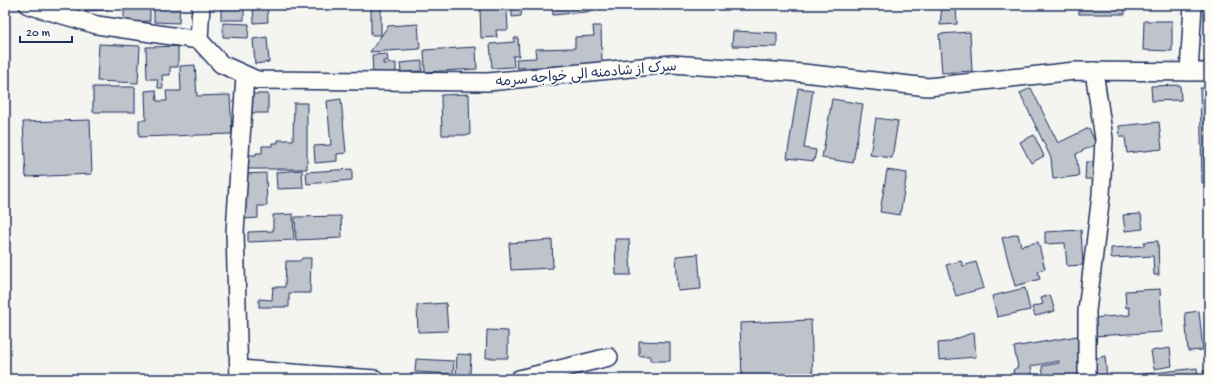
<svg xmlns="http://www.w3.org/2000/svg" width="1214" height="384" font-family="'Gochi Hand','Playpen Sans Arabic',sans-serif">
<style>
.building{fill:#bfc3cc;stroke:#1b2f5e}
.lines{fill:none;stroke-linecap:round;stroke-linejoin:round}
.minor-casing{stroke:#1b2f5e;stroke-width:20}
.minor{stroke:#fdfcf7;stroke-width:17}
.labels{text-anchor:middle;stroke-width:3;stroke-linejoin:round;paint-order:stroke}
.street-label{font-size:14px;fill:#1b2f5e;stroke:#fdfcf7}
</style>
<rect width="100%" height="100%" fill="#f4f4f1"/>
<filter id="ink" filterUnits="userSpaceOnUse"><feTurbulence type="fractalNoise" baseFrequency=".025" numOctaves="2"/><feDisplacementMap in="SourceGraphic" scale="8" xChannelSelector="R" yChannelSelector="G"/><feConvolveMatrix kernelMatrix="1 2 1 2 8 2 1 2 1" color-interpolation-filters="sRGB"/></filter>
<g filter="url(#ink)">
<g class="building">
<path d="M 83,5 L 106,5 L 107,10 L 83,11 Z"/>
<path d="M 154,5 L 180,5 L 179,23 L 154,22 Z"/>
<rect x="221" y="5" width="23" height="15"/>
<rect x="371" y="5" width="10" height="30"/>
<path d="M 479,5 L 522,5 L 521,16 L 512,17 L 512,6 L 480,7 Z"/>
<path d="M 552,5 L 595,5 L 596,11 L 553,15 Z"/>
<path d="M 942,5 L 956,5 L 957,24 L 940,25 Z"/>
<rect x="1079" y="5" width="46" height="9"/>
<path d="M 267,6 L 268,22 L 254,23 L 253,7 Z"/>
<path d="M 150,8 L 150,21 L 124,22 L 124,9 Z"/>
<path d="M 507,8 L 508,30 L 496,30 L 497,37 L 481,38 L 480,9 Z"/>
<path d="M 1144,21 L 1172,21 L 1172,51 L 1143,50 Z"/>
<path d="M 223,23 L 249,24 L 248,38 L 223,37 Z"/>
<path d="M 418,24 L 420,49 L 370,52 L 388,26 Z"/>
<path d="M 593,26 L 601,26 L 602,64 L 517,68 L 516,59 L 536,58 L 535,49 L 575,48 L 575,37 L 594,36 Z"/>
<path d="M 733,31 L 777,33 L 777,47 L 732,46 Z"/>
<path d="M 970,32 L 972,71 L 942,73 L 939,34 Z"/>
<path d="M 267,37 L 269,62 L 255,64 L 253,39 Z"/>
<path d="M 514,38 L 518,38 L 519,56 L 513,56 L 514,67 L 492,68 L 490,44 L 514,42 Z"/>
<path d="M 99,44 L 140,46 L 138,83 L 97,81 Z"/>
<path d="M 178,46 L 178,67 L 170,67 L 170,75 L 162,75 L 163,88 L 158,88 L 157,79 L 147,79 L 146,47 L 189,46 Z"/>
<path d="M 476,47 L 477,69 L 425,72 L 424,50 Z"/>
<path d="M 387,54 L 388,61 L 383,61 L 383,64 L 396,63 L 396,73 L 373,74 L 372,55 Z"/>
<path d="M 422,61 L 422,71 L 401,72 L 400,63 Z"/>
<path d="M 195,65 L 197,96 L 230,95 L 232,134 L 139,137 L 139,120 L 146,120 L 145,91 L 156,90 L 157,101 L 167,101 L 166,91 L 181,91 L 180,66 Z"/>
<path d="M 1180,85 L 1181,100 L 1152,101 L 1151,86 Z"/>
<rect x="93" y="87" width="42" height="25"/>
<path d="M 798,88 L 813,90 L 804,148 L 816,150 L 814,161 L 787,158 Z"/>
<path d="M 1031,88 L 1058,143 L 1089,128 L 1096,144 L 1076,154 L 1079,176 L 1053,179 L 1051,158 L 1020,93 Z"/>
<path d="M 1200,88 L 1209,88 L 1209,183 L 1202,183 Z"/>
<rect x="246" y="94" width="22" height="19"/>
<path d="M 469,94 L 470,135 L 442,135 L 441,95 Z"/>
<path d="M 341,99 L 346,153 L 337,154 L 337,161 L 315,163 L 314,146 L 331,145 L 327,101 Z"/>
<path d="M 832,99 L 863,104 L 853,163 L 822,158 Z"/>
<path d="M 294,103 L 307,103 L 307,169 L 245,169 L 245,155 L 256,155 L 256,153 L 262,153 L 262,146 L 272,146 L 272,143 L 278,143 L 278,140 L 293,140 Z"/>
<path d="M 876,118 L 898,121 L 892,158 L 870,155 Z"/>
<path d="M 90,120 L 92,174 L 26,177 L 23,122 Z"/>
<path d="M 1159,122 L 1162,149 L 1127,153 L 1125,137 L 1120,137 L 1119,126 Z"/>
<path d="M 1034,135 L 1044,156 L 1031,163 L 1020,142 Z"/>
<path d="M 1086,162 L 1098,162 L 1097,179 L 1085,179 Z"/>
<path d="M 352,169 L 352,180 L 307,184 L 306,172 Z"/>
<path d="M 302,170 L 303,188 L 277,189 L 276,172 Z"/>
<path d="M 887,170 L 907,173 L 900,215 L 880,212 Z"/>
<path d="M 266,173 L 267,206 L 258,206 L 258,218 L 245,219 L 243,174 Z"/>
<path d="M 293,214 L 294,240 L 248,242 L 248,232 L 273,231 L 273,215 Z"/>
<path d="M 1141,214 L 1143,229 L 1125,231 L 1123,215 Z"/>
<path d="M 341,216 L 342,238 L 296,240 L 295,217 Z"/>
<path d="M 1081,230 L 1083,265 L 1067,266 L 1065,243 L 1045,244 L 1045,232 Z"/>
<path d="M 1018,234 L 1021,246 L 1038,242 L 1045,269 L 1038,271 L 1040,279 L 1015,286 L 1002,238 Z"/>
<path d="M 615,239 L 629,239 L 631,275 L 616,275 Z"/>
<path d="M 552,240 L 553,268 L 511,270 L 509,243 Z"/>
<path d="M 1158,241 L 1159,275 L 1154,275 L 1153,256 L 1111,258 L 1111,248 L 1144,246 L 1144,242 Z"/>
<path d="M 698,254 L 701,289 L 678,291 L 676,256 Z"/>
<path d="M 302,258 L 311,258 L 310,293 L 289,293 L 289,307 L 259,307 L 259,299 L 272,300 L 273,287 L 285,287 L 286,261 L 300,261 Z"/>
<path d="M 961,261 L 963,266 L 976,262 L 984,288 L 956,296 L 946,265 Z"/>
<path d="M 1025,288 L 1030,310 L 997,317 L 992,296 Z"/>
<path d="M 1160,289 L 1162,332 L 1094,336 L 1092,318 L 1130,315 L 1129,307 L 1126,308 L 1125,291 Z"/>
<path d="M 1050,295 L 1055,311 L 1035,316 L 1032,307 L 1043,304 L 1041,298 Z"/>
<path d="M 446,303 L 448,331 L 418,332 L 417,305 Z"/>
<path d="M 1199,311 L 1203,350 L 1188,351 L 1185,313 Z"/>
<path d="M 811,320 L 813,379 L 742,379 L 740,323 Z"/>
<path d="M 487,330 L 508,331 L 508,358 L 486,358 Z"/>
<path d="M 974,332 L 976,357 L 939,360 L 938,343 L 948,342 Z"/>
<path d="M 1077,336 L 1085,379 L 1044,379 L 1042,366 L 1059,363 L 1059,361 L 1031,366 L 1033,379 L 1015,379 L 1013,370 L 1018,367 L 1014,347 Z"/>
<path d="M 639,341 L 670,342 L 670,361 L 650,361 L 650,356 L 639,356 Z"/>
<path d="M 1170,348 L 1172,366 L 1154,369 L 1151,351 Z"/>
<path d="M 457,354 L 471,355 L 470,375 L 456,375 Z"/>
<path d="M 1105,356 L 1107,379 L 1094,379 L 1093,359 Z"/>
<path d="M 416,359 L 454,361 L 453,374 L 415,372 Z"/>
<path d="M 1197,368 L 1198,379 L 1109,379 L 1109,378 Z"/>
<path d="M 1209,370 L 1209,379 L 1205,379 L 1203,371 Z"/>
</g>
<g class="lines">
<defs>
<g id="minor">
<path d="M 28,5 L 97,25 L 199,40 L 221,64 L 257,80 L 488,82 L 672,64 L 803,73 L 928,87 L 1075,71 L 1209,72"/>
<path d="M 199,40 L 201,5"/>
<path d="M 1189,72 L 1193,5"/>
<path d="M 239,369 L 375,379"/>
<path d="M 239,379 L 235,232 L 245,76"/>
<path d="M 519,379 L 609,357"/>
<path d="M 1087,379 L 1087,311 L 1101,195 L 1104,139 L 1094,71"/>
</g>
</defs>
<use href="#minor" class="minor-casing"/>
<use href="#minor" class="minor"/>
</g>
</g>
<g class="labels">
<g class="street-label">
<text transform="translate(586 73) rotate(-5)" y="5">سرک از شادمنه الی خواجه سرمه</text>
</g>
</g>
<rect width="1214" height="384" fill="none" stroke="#fdfcf7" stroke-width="20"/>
<rect x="10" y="10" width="1194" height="364" fill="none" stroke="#1b2f5e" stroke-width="1.5" filter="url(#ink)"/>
<path d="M20 36v6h52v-6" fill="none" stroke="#1b2f5e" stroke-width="2"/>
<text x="26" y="36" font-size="12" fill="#1b2f5e" stroke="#fdfcf7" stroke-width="3" paint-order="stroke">20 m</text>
</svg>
